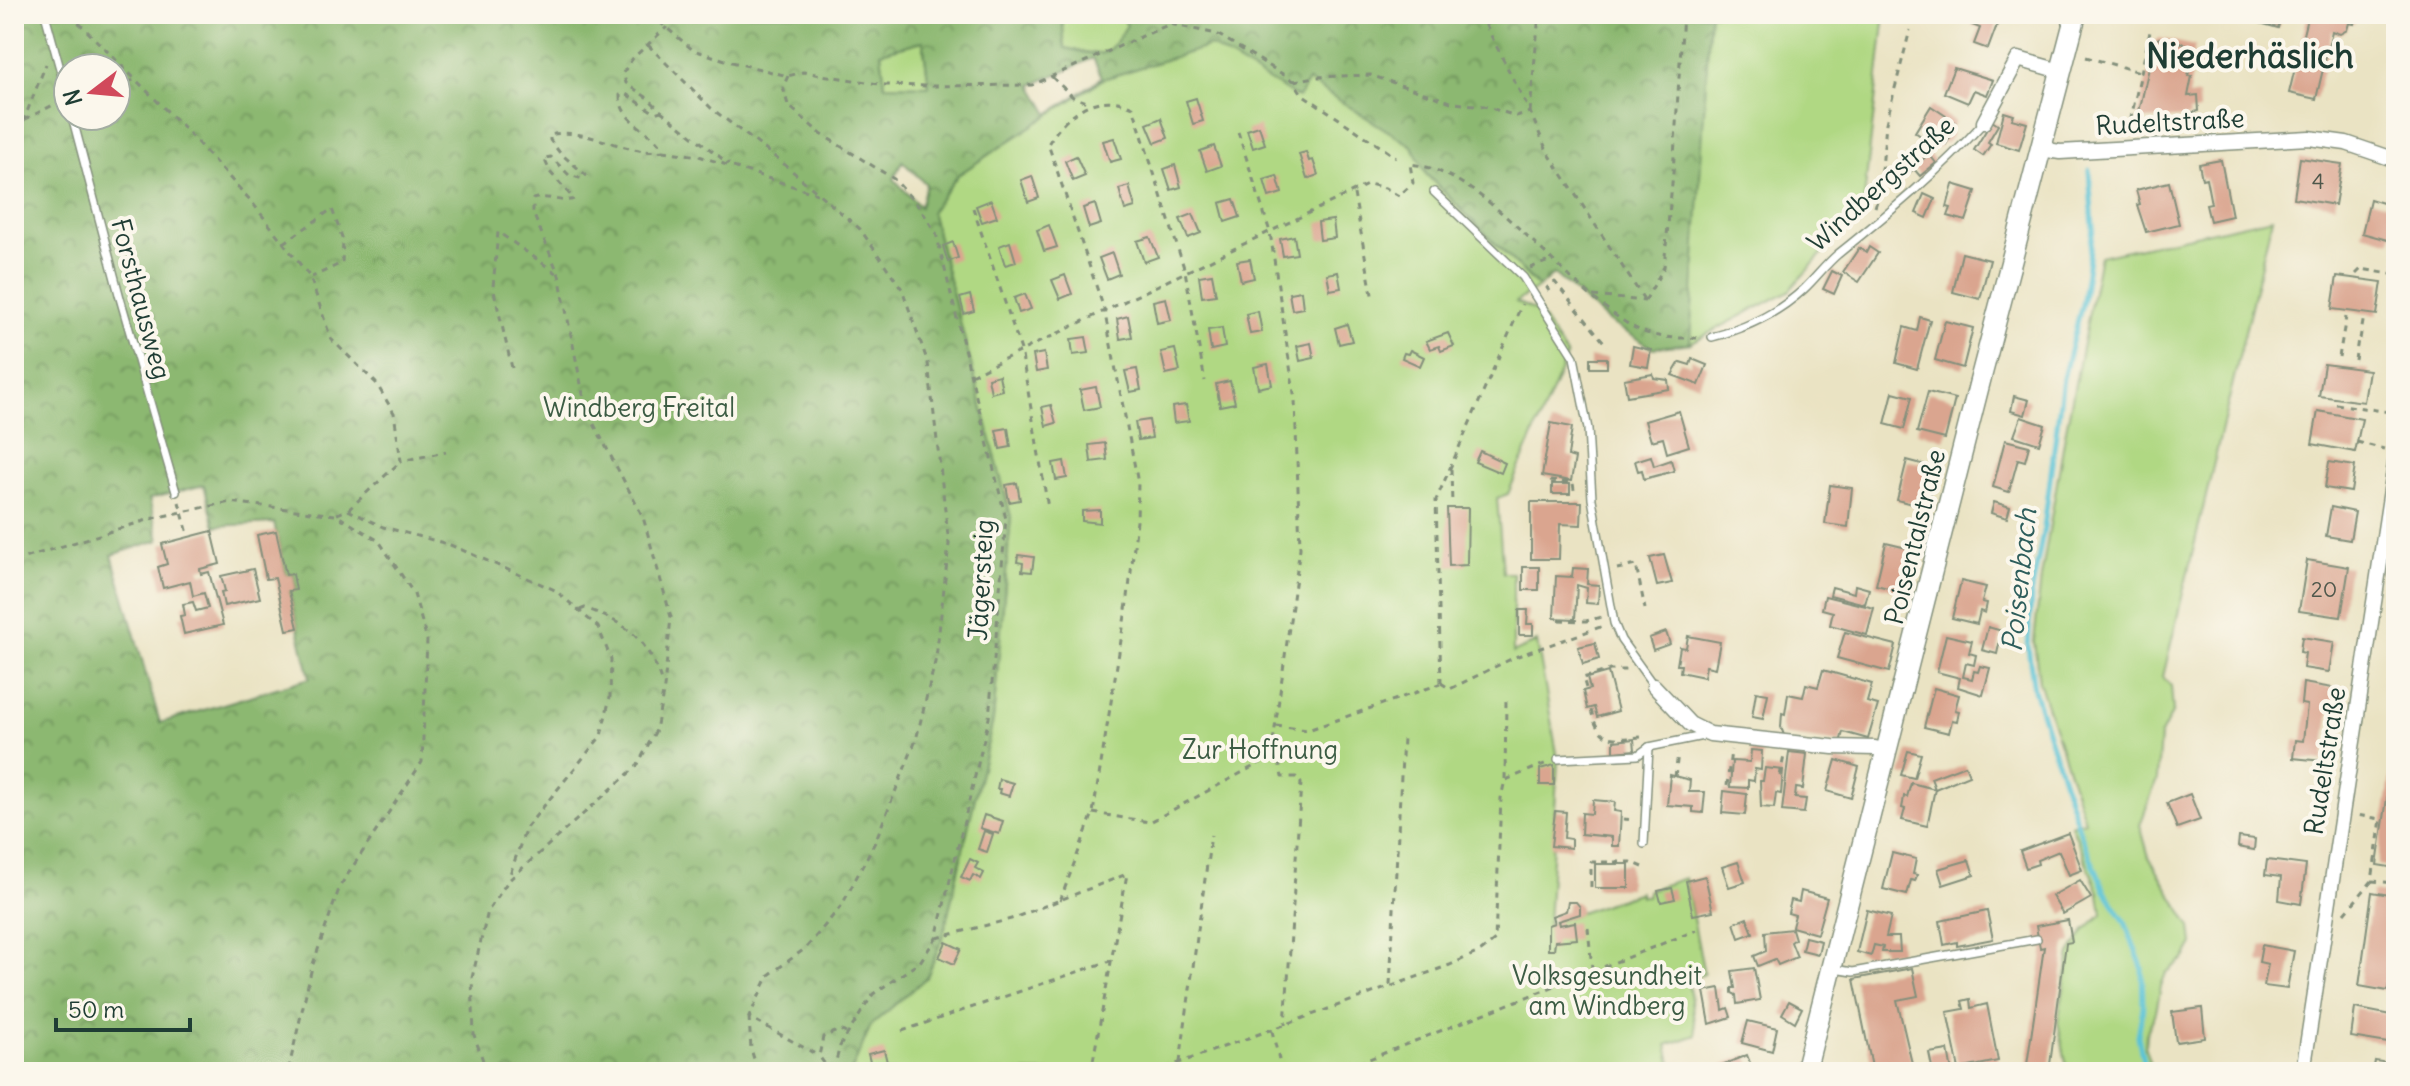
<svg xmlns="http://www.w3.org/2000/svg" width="2410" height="1086" font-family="Delius,sans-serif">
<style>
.green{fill:#b0d883;stroke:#688a5c;stroke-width:2}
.forest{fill:url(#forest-crowns);stroke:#567a52;stroke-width:2;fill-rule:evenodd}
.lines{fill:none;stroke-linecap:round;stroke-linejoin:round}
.stream{stroke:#5ac3d5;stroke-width:5}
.building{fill:#daa58f}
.lane-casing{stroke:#84907c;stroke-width:10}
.street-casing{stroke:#84907c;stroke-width:17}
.secondary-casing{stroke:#84907c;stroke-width:23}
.path{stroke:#84907c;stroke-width:3;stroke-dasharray:6 6;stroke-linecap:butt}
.lane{stroke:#fff;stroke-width:7}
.street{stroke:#fff;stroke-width:14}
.secondary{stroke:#fff;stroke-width:20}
.labels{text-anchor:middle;stroke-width:8;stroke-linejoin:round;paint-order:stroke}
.number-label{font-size:22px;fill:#4e574b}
.street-label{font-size:26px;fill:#1f3d34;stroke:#fbf7ec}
.park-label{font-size:26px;fill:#3c5c44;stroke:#fbf7ec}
.water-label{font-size:28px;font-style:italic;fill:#2e5e5c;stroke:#fbf7ec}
.district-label{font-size:34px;font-weight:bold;fill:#1f3d34;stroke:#fbf7ec}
</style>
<defs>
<pattern id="forest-crowns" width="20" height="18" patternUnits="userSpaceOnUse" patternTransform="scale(2)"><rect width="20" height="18" fill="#8cb871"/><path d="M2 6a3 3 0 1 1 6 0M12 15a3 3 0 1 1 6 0" fill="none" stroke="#72975e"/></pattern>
</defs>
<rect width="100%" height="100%" fill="#fbf7ec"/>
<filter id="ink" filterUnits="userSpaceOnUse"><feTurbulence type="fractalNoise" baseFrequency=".0125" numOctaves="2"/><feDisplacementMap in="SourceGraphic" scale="16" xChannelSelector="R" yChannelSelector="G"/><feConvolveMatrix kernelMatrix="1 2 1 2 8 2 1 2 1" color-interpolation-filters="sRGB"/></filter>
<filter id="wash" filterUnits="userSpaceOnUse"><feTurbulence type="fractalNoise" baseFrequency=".006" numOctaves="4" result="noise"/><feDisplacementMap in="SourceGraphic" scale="32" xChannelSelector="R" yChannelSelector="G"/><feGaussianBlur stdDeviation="1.8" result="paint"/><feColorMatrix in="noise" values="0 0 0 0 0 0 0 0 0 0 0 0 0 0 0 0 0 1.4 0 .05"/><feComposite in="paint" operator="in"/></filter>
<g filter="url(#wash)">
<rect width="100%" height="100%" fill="#eae3c3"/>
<g class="green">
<path d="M 32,14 L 1885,14 L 1863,208 L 1789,291 L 1690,343 L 1690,327 L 1425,173 L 1538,287 L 1516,302 L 1538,312 L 1567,356 L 1508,494 L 1497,498 L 1503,573 L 1513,573 L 1513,653 L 1537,642 L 1558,759 L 1548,924 L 1640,892 L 1640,896 L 1647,896 L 1648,890 L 1685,878 L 1704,974 L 1688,980 L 1696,1035 L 1667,1045 L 1673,1072 L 851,1072 L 871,1025 L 927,977 L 943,936 L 993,720 L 1011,517 L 931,211 L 958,175 L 1103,79 L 1210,46 L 1299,97 L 1202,17 L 1128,25 C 1105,60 1105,56 1065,48 L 1063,26 L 784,46 L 407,648 L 116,116 L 116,68 L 68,68 Z"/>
<path d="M 923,41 L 929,86 L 885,85 L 881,52 Z"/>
<path d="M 2272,218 L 2163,677 L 2171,686 L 2173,711 L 2160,736 L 2157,779 L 2140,825 L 2149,857 L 2191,927 L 2193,944 L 2185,958 L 2166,973 L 2161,986 L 2156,1012 L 2146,1034 L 2145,1048 L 2152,1072 L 2068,1072 L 2058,1022 L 2070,954 L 2085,930 L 2102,914 L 2099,893 L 2071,825 L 2085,821 L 2039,681 L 2034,642 L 2041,578 L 2065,435 L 2100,256 Z"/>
</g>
<path class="forest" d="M 14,14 L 1068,14 L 1062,18 L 1065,48 C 1105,56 1105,61 1127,25 L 1120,14 L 1710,14 L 1690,343 L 1653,348 L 1609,322 L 1554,274 L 1539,287 L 1425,173 L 1412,146 L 1308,81 L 1298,98 L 1210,46 L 1103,79 L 958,175 L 931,211 L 1011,517 L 993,720 L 943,936 L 927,977 L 871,1025 L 851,1072 L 14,1072 ZM 923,41 L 929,86 L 885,85 L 881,52 ZM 1093,58 L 1102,77 L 1049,114 L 1032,85 ZM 68,68 L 116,68 L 116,116 L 68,116 ZM 902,161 L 926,184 L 920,207 L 894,179 ZM 204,485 L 215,526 L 274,523 L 286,575 L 293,574 L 296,589 L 289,591 L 310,678 L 160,723 L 112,555 L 159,540 L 149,499 Z"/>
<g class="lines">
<path class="stream" d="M 2089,170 L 2093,228 L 2083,300 L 2063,378 L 2044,527 L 2031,596 L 2028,647 L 2034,690 L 2081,835 L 2105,891 L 2125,922 L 2142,967 L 2143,1007 L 2138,1036 L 2145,1072"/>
</g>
<g id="blocks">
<g class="building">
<path d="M 1976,14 L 2001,14 L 1988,49 L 1974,44 L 1980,28 L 1972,25 Z"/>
<path d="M 2227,14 L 2282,14 L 2278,28 Z"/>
<path d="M 2308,14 L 2356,14 L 2354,24 L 2349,23 L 2347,30 L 2340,34 L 2332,31 L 2316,99 L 2289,93 Z"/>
<path d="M 2159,38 L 2195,46 L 2188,76 L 2192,76 L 2188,96 L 2198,95 L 2199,111 L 2189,113 L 2190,117 L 2137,121 L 2155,41 Z"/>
<path d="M 1954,68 L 1993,80 L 1987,95 L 1974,90 L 1968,103 L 1944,93 Z"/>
<path d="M 1196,98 L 1203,121 L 1193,124 L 1186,101 Z"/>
<path d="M 1931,106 L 1955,122 L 1949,132 L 1952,134 L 1946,144 L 1943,141 L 1938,148 L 1915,132 Z"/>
<path d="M 2004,112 L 2014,115 L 2012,119 L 2027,123 L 2019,150 L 1996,143 Z"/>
<path d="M 1161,118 L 1168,138 L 1155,143 L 1147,124 Z"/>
<path d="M 1992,121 L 1998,125 L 1988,142 L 1991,144 L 1983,156 L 1974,150 Z"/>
<path d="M 1259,126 L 1265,144 L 1253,148 L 1247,130 Z"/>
<path d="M 1114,138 L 1121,159 L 1110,162 L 1103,141 Z"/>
<path d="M 1214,146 L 1221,166 L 1207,171 L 1200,151 Z"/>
<path d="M 1306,152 L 1309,161 L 1313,160 L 1318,175 L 1307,179 L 1299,154 Z"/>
<path d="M 1929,154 L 1936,163 L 1920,176 L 1914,169 L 1905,176 L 1896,166 L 1906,159 L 1910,163 L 1917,157 L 1921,161 Z"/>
<path d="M 1076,156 L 1085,176 L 1073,181 L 1065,161 Z"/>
<path d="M 2300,158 L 2342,164 L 2335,205 L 2294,198 Z"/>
<path d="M 2221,160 L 2232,216 L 2210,221 L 2206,205 L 2211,204 L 2206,178 L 2202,179 L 2199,164 Z"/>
<path d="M 1175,165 L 1181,187 L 1171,190 L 1164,169 Z"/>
<path d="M 1032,176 L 1039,198 L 1028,202 L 1021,180 Z"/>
<path d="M 1277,176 L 1282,193 L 1269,197 L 1264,180 Z"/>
<path d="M 2169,182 L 2179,224 L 2146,232 L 2137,205 L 2140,204 L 2136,190 Z"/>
<path d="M 1953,184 L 1976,191 L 1966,221 L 1948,216 L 1951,208 L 1947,207 Z"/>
<path d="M 1129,186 L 1135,207 L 1125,210 L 1119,189 Z"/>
<path d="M 1924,194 L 1935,199 L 1927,218 L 1916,213 Z"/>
<path d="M 1234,199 L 1240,217 L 1225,222 L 1220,203 Z"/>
<path d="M 2370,199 L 2396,207 L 2391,241 L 2362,233 Z"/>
<path d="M 991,200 L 997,217 L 982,222 L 976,206 Z"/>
<path d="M 1095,204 L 1101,224 L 1089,228 L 1083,208 Z"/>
<path d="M 1193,214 L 1201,233 L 1188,238 L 1180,219 Z"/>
<path d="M 1333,220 L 1335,238 L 1320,240 L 1318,222 Z"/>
<path d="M 1049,225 L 1057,247 L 1044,251 L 1037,230 Z"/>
<path d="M 1294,236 L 1297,254 L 1283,256 L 1280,239 Z"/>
<path d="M 1150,237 L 1158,257 L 1144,262 L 1137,241 Z"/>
<path d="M 953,242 L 958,258 L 948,262 L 943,246 Z"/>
<path d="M 1010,242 L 1016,262 L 1005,265 L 999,246 Z"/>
<path d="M 1869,247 L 1878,253 L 1859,282 L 1843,272 L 1859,248 L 1866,253 Z"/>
<path d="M 1112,253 L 1119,274 L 1107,279 L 1099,258 Z"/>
<path d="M 1962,253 L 1990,260 L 1980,299 L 1953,292 Z"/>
<path d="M 1250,259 L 1254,278 L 1241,281 L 1237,261 Z"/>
<path d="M 1832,271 L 1842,276 L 1834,294 L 1823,289 Z"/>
<path d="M 1338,272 L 1341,288 L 1330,290 L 1327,274 Z"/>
<path d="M 1212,274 L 1216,295 L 1202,297 L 1199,276 Z"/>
<path d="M 1065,275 L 1072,294 L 1060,299 L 1052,280 Z"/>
<path d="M 2337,276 L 2382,282 L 2377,315 L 2332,309 Z"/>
<path d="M 1301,291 L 1303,308 L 1292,310 L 1289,293 Z"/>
<path d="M 1025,294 L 1031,309 L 1019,313 L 1014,298 Z"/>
<path d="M 970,295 L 974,311 L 964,314 L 960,298 Z"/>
<path d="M 1166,298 L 1171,320 L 1157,323 L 1153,301 Z"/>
<path d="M 1258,311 L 1262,332 L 1250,334 L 1246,314 Z"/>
<path d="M 1128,316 L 1132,337 L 1120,339 L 1117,319 Z"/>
<path d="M 1920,317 L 1930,320 L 1917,369 L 1896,363 L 1904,327 L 1917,331 Z"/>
<path d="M 1945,321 L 1973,328 L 1963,368 L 1935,360 Z"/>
<path d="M 1347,324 L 1352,341 L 1339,344 L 1335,328 Z"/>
<path d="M 1222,328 L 1225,347 L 1211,350 L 1208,330 Z"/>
<path d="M 1448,333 L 1454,346 L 1441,351 L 1439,346 L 1430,349 L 1426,341 Z"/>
<path d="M 1086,337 L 1089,353 L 1073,355 L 1071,339 Z"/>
<path d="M 1311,343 L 1314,358 L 1300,361 L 1297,346 Z"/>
<path d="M 1633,346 L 1651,350 L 1648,367 L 1630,364 Z"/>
<path d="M 1175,349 L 1180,371 L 1166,374 L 1161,352 Z"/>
<path d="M 1410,350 L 1424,357 L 1420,366 L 1402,358 L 1404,353 L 1408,354 Z"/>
<path d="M 1044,353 L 1047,370 L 1036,372 L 1033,355 Z"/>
<rect x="1590" y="358" width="17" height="10"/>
<path d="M 1692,359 L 1707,365 L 1699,385 L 1672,375 L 1680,362 L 1690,365 Z"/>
<path d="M 1268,364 L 1272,385 L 1258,388 L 1254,367 Z"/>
<path d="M 2324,364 L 2369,370 L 2364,402 L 2319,396 Z"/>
<path d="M 1137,369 L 1141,390 L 1130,392 L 1125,371 Z"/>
<path d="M 1653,374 L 1654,378 L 1668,380 L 1669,389 L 1627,396 L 1624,379 Z"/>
<path d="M 999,375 L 1002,390 L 991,393 L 988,378 Z"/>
<path d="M 1230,381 L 1235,403 L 1220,406 L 1216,384 Z"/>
<path d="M 1096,387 L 1100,407 L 1084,410 L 1080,390 Z"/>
<path d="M 1893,392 L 1912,397 L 1904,429 L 1885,424 Z"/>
<path d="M 1928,392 L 1955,399 L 1945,439 L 1917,432 Z"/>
<path d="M 2014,396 L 2029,400 L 2025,415 L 2011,411 Z"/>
<path d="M 1051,405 L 1056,423 L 1046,426 L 1042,407 Z"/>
<path d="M 1186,405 L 1189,421 L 1174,423 L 1172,407 Z"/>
<path d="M 1679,411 L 1689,446 L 1667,453 L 1663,438 L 1651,441 L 1645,421 Z"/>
<path d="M 2318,411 L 2362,419 L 2355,452 L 2312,444 Z"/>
<path d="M 2021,417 L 2045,425 L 2039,444 L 2014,436 Z"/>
<path d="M 1149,420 L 1152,438 L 1138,440 L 1135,422 Z"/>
<path d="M 1551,423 L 1572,427 L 1568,456 L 1575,458 L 1571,481 L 1542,476 Z"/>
<path d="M 1008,428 L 1011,447 L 1000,449 L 996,430 Z"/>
<path d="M 2005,440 L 2029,446 L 2025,461 L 2018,459 L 2009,492 L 1993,487 Z"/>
<path d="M 1105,443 L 1107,460 L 1091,462 L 1089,445 Z"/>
<path d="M 1480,451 L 1505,463 L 1501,473 L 1475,462 Z"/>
<path d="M 1651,456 L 1654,466 L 1671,460 L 1674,471 L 1644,479 L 1642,470 L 1638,471 L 1635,461 Z"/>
<path d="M 1907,460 L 1937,468 L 1927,508 L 1897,500 Z"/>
<path d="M 1064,461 L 1067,478 L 1056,480 L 1053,463 Z"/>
<path d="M 2329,462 L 2355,466 L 2351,492 L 2325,488 Z"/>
<path d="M 1017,483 L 1020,500 L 1009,502 L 1006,485 Z"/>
<rect x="1552" y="484" width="18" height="10"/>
<path d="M 1830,485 L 1852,488 L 1848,527 L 1825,524 Z"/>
<path d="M 1531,502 L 1582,502 L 1581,525 L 1560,524 L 1559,559 L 1531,559 Z"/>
<path d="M 1994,502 L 2010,507 L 2007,518 L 1991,513 Z"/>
<path d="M 2331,507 L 2355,512 L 2350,540 L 2326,536 Z"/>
<path d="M 1447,508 L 1468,508 L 1467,565 L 1449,566 Z"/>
<path d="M 1100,510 L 1100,523 L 1082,521 L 1082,511 Z"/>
<path d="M 212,531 L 220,564 L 200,569 L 201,574 L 209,572 L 223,625 L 184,634 L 180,616 L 185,615 L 183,604 L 193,602 L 196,611 L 208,608 L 204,593 L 193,596 L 190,581 L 163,588 L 158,567 L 167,564 L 162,544 Z"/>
<path d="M 276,531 L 286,575 L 293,574 L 296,590 L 289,591 L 298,628 L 287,630 L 275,578 L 266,579 L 257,535 Z"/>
<path d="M 1886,543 L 1915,550 L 1904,592 L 1876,585 Z"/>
<path d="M 1018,555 L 1034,557 L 1032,572 L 1022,571 L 1023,563 L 1017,562 Z"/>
<path d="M 1664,555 L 1672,583 L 1657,586 L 1650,558 Z"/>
<path d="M 2307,560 L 2349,567 L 2341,617 L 2299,611 Z"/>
<rect x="1523" y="567" width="16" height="23"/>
<path d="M 1573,568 L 1588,569 L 1587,584 L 1599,585 L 1598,604 L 1586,603 L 1587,588 L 1577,585 L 1575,619 L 1554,618 L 1556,576 L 1572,577 Z"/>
<path d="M 253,569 L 260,598 L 224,606 L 221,592 L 225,591 L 221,576 Z"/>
<path d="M 1961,581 L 1986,587 L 1982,602 L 1987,603 L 1985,613 L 1980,611 L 1977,624 L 1952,618 Z"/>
<path d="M 1855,585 L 1869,589 L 1865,604 L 1830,595 L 1832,587 L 1854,593 Z"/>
<path d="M 1825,596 L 1874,608 L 1867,635 L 1830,625 L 1833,612 L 1822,609 Z"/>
<path d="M 1519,610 L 1528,610 L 1527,624 L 1533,624 L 1533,635 L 1519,635 Z"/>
<path d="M 1988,627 L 2002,631 L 1997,654 L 1982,650 Z"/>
<path d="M 1666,632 L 1670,644 L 1653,650 L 1649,638 Z"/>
<path d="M 1845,632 L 1896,645 L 1889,672 L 1837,658 Z"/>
<path d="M 1946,635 L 1972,641 L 1969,653 L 1976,655 L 1974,665 L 1966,663 L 1963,677 L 1972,679 L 1974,671 L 1978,672 L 1980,666 L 1990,668 L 1983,695 L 1958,687 L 1960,678 L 1937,672 Z"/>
<path d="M 1688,636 L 1720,642 L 1715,668 L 1706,666 L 1704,677 L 1680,672 L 1681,665 L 1677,665 L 1680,647 L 1686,648 Z"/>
<path d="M 2302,637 L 2334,642 L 2329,672 L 2303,668 L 2305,653 L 2300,652 Z"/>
<path d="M 1595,643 L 1599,659 L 1583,664 L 1578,647 Z"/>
<path d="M 1823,670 L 1872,684 L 1867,702 L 1878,705 L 1868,739 L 1843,732 L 1840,743 L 1784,735 L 1781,727 L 1782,713 L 1785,714 L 1788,694 L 1803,697 L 1806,684 L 1818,687 Z"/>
<path d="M 1608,672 L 1618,711 L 1597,717 L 1594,707 L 1587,709 L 1583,691 L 1590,689 L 1587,678 Z"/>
<path d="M 2303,683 L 2339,689 L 2337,710 L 2330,709 L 2323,761 L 2293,758 L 2295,740 L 2303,741 L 2307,705 L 2301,704 Z"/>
<path d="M 1934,688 L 1959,695 L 1955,710 L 1959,711 L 1957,721 L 1952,720 L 1949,733 L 1924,727 Z"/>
<path d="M 1756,692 L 1768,694 L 1763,719 L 1752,717 Z"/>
<path d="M 1634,739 L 1635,750 L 1614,752 L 1614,741 Z"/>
<path d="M 1751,750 L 1762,751 L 1761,770 L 1755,769 L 1754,781 L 1748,780 L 1748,788 L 1730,787 L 1732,761 L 1750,762 Z"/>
<path d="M 1908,751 L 1921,754 L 1914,778 L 1901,775 Z"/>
<path d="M 1789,752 L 1807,754 L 1803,789 L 1796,788 L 1795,798 L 1806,799 L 1804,813 L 1782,811 Z"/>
<path d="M 1836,760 L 1859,767 L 1851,798 L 1827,791 Z"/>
<path d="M 1554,765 L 1554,785 L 1540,785 L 1540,769 Z"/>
<path d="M 1965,765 L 1969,775 L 1935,789 L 1927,826 L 1902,820 L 1905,809 L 1902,808 L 1903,803 L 1904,796 L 1907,797 L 1911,783 L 1935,789 L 1931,778 Z"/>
<path d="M 1765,768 L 1783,770 L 1781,794 L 1776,793 L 1774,808 L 1761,807 L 1760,781 L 1763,781 Z"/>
<path d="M 2391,772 L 2396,772 L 2396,868 L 2377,865 Z"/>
<path d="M 1670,775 L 1690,780 L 1689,792 L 1705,792 L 1703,813 L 1693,812 L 1693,807 L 1667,805 Z"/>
<path d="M 999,779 L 1013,783 L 1009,796 L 999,793 L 1000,789 L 997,789 Z"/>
<path d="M 1724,791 L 1747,794 L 1745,815 L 1722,813 Z"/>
<path d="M 2190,794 L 2200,820 L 2177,828 L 2167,803 Z"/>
<path d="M 1593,800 L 1615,802 L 1614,811 L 1621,812 L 1619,846 L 1612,846 L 1612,837 L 1581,834 L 1582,813 L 1592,814 Z"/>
<path d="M 1555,811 L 1566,812 L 1564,838 L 1571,839 L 1571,848 L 1551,846 Z"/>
<path d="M 984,815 L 1003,821 L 999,834 L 980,828 Z"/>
<path d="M 984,831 L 993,834 L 987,852 L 978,849 Z"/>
<path d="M 2068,833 L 2082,870 L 2069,875 L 2059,851 L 2037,860 L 2038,864 L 2026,868 L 2020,851 Z"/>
<path d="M 2239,837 L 2255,839 L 2254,850 L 2238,847 Z"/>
<path d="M 1892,853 L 1916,859 L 1913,874 L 1917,875 L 1915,881 L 1911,880 L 1907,895 L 1883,889 Z"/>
<path d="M 970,859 L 978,863 L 975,868 L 984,873 L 981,879 L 973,875 L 970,881 L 961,877 Z"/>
<path d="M 1969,860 L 1974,875 L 1943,885 L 1938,869 Z"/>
<path d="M 2267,860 L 2306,865 L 2301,904 L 2279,900 L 2281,877 L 2265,875 Z"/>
<path d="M 1738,862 L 1745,882 L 1729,887 L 1722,867 Z"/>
<rect x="1595" y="864" width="34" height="24"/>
<path d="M 1705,876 L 1713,911 L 1693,915 L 1686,881 Z"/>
<path d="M 2080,880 L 2091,898 L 2063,914 L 2052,896 Z"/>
<path d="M 1672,888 L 1675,899 L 1661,902 L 1658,891 Z"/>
<path d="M 1801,891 L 1827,898 L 1817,934 L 1792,927 L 1795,915 L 1788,913 L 1791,900 L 1799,902 Z"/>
<path d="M 2372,892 L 2396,896 L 2396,934 L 2388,991 L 2359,986 Z"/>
<path d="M 1568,902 L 1576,902 L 1580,907 L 1580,914 L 1558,921 L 1559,925 L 1575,922 L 1577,939 L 1555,941 L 1554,950 L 1548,950 L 1548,925 L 1554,923 L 1552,916 L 1566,911 Z"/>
<path d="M 1867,910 L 1891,916 L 1886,937 L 1899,937 L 1900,952 L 1882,952 L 1883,947 L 1874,945 L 1871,956 L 1857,952 Z"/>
<path d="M 1987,911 L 1993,939 L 1957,946 L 1957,942 L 1944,945 L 1940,921 Z"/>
<path d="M 1747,918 L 1753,933 L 1739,938 L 1734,923 Z"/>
<path d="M 2068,920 L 2072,942 L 2066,943 L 2049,1072 L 2026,1072 L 2044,947 L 2040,948 L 2036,926 Z"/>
<path d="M 1792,929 L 1795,939 L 1791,942 L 1797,957 L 1778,965 L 1775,959 L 1758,966 L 1754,956 L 1766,951 L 1765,932 Z"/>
<path d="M 1805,937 L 1821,941 L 1818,954 L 1802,950 Z"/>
<path d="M 946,942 L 961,949 L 954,964 L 939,957 Z"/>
<path d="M 2262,945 L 2294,951 L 2287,989 L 2264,986 L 2268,964 L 2259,962 Z"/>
<path d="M 1754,968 L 1760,1000 L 1737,1004 L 1736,995 L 1732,993 L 1732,988 L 1735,988 L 1732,971 Z"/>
<path d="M 1912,968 L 1918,996 L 1897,1000 L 1914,1072 L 1873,1072 L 1854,979 Z"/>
<path d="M 1720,988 L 1723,1010 L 1728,1008 L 1731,1017 L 1710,1024 L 1704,991 Z"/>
<path d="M 1970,999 L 1971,1008 L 1987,1004 L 1998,1061 L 1959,1069 L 1947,1012 L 1964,1009 L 1962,1001 Z"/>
<path d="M 1789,1001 L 1802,1008 L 1795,1022 L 1782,1014 Z"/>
<path d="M 2202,1008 L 2205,1038 L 2176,1042 L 2172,1012 Z"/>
<path d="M 2355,1008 L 2396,1016 L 2394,1044 L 2351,1037 Z"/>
<path d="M 1748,1021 L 1777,1028 L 1772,1051 L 1742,1043 Z"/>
<path d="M 884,1050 L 887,1062 L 882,1063 L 883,1065 L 871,1066 L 868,1054 Z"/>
<path d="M 1948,1050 L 1952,1072 L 1933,1072 L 1929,1053 Z"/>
<path d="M 1747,1055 L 1752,1068 L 1741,1072 L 1722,1072 L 1719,1066 Z"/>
<path d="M 2375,1061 L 2396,1064 L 2396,1072 L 2373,1072 Z"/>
</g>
</g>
</g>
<g filter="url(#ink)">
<use href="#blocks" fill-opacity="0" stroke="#84907c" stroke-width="2"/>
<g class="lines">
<defs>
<g id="lane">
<path d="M 45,14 L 68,98"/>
<path d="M 72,116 L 120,298 L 176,492"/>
<path d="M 1434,192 L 1523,277 L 1574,357 L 1588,429 L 1592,499 L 1614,623 L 1621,640 L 1654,686"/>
<path d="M 1712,337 C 1747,328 1777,314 1804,289 C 1816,278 1825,265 1838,254 C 1889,213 1940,171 1984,122"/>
<path d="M 1558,759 L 1638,755 L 1649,747"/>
<path d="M 1644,844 L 1649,747 L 1708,735"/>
<path d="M 1834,969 L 1853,972 L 2037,939"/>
</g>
<g id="street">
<path d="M 1984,122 L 2018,59 L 2060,71"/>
<path d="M 2041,149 L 2060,152 L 2309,138 L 2346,143 L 2396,160"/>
<path d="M 1654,686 L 1690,724 L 1710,734 L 1833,747 L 1875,748 L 1888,751"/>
<path d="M 2303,1072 L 2396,457"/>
</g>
<path id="secondary" d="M 1805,1072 L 1980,381 L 2076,14"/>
</defs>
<use href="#lane" class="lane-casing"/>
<use href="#street" class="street-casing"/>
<use href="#secondary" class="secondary-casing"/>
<g class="path">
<path d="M 70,14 L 184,128 L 251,201 L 310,277 L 331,339 L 376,383 L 394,413 L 401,461 L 446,452"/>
<path d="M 650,14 L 693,50 L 732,62 L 788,76 L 803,72 L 885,85 L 929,86 L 1032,85 L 1170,24 L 1217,34 L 1294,81 L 1302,94 L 1396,157"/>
<path d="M 1480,14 L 1530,112 L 1547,151 L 1645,301"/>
<path d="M 648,45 L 711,108 L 784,164 L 860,229 L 902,289 L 928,363 L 949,544 L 936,658 L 916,740 L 875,842 L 842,905 L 806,948 L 769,975 L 749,1017 L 819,1056"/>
<path d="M 2086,57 L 2140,72"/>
<path d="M 788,76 L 783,87 L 788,105 L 821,134 L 894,179 L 920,208 L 936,233 L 1006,519 L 989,718 L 936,938 L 920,962 L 873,994 L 840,1046 L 833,1072"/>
<path d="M 1052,77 L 1073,97 L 1090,103"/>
<path d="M 1294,81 L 1315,77 L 1370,75 L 1454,103 L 1484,106 L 1516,116 L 1530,112"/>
<path d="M 116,85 L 135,80"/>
<path d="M 661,111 L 729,164"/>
<path d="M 1530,112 L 1539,14"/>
<path d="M 23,122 L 46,64"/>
<path d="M 14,125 L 57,103"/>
<path d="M 1238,132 L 1270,232 L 1295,400 L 1300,548 L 1271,757"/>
<path d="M 2128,132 L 2151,27"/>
<path d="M 663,151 L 699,156 L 817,194"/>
<path d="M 1354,194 L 1373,300"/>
<path d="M 1875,207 L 1880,192 L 1886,123 L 1910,30"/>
<path d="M 973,208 L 1021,350 L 1048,508"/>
<path d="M 284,243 L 332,209 L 343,240 L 342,263 L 312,277"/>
<path d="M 1530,268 L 1552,260"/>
<path d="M 2356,274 L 2361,269 L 2396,275"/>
<path d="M 1549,291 L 1547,288 L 1555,282 L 1607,346"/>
<path d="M 1593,296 L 1645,301"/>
<path d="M 1645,301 L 1664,267 L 1673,173 L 1683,14"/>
<path d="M 2360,339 L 2364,316"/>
<path d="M 2339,357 L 2346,317"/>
<path d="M 2355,360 L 2358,339"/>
<path d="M 512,368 L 493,287 L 498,232 L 558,274"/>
<path d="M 971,375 L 1369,184 L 1385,188 L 1399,196 L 1413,183 L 1410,164 C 1488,171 1565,290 1635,328 C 1655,339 1678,338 1700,338"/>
<path d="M 2336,404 L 2396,413"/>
<path d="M 2357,442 L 2384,449"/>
<path d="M 1451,469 L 1452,505"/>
<path d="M 1550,481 L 1573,483 L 1574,490"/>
<path d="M 179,502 L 189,537"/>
<path d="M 348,510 L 383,527 L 448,544 L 555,590 L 598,627 L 611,659 L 610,697 L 601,736 L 526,828 L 509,877"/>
<path d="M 337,514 L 348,510 L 401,461"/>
<path d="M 14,561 L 154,518 L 230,502 L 336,515 L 379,541 L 414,594 L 427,640 L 422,762 L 340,886 L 312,967 L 288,1072"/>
<path d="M 1617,569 L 1636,565 L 1645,609"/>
<path d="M 580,610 L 585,608 C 628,624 648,639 662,684"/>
<path d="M 1559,620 L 1586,621 L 1601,617"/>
<path d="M 1441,683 L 1436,500 L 1522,304"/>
<path d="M 1441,683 L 1450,689 L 1515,657 L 1603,626"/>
<path d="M 1586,688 L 1583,678 L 1610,670 L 1628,670"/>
<path d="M 1591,710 C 1599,743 1612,739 1642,737"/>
<path d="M 1276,726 L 1308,730 L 1440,684"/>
<path d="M 1271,757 L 1278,757 L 1282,777 L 1296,777 L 1301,783 L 1285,1025"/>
<path d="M 1780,776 L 1784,756"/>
<path d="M 1675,777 L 1678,753"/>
<path d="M 1506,780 L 1547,763"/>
<path d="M 1727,786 L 1731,750"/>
<path d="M 1093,813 L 1150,822 L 1271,757"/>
<path d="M 1623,819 L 1634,820"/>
<path d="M 2372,881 L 2396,883"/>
<path d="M 1591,887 L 1591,862 L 1631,862 L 1643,867"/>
<path d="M 1060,901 L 1093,813 L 1128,597 L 1137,521 L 1138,483 L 1104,309 L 1048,144 C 1067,113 1096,90 1133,107 L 1185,271 L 1205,381"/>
<path d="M 2345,913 L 2372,881 L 2381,819 L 2357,815"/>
<path d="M 1588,928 L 1592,968"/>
<path d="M 937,938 L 1011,919 L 1127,874"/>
<path d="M 1390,985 L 1403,738"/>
<path d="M 749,1017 L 751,1049 L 758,1072"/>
<path d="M 902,1031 L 1110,961"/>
<path d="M 1272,1031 L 1282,1072"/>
<path d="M 1180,1062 L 1211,835"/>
<path d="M 833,1070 L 829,1070 L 819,1056 L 823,1037 L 840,1030 L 846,1033"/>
<path d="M 487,1072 L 474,1035 L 472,978 L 488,911 L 508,881 L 637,766 L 656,730 L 664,688 L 671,617 L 643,517 L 586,409 L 559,275 L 533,213 L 533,199 C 547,194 561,204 574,199 L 550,172 L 544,158 L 551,157 L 569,175 L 583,179 L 586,175 L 560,153 L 550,140 L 550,135 C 587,126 626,156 663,151 C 656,130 620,125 620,95 L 626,94 L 655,113 L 661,111 L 649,99 L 626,83 L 623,73 L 633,58 L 667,27"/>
<path d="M 1091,1072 L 1127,874"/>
<path d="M 1154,1072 L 1450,965 L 1481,951 L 1495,940 L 1501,798 L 1505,780 L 1506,700"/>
<path d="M 1336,1072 L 1697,930"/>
</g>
<use href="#lane" class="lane"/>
<use href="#street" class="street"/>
<use href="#secondary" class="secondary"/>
</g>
</g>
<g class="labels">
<g class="number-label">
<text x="2318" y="189">4</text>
<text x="2324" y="597">20</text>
</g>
<g class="street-label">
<text transform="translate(2170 122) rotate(-3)" y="9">Rudeltstraße</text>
<text transform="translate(1881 184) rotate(-42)" y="9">Windbergstraße</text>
<text transform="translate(141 299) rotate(75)" y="9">Forsthausweg</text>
<text transform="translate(1915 537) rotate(-76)" y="9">Poisentalstraße</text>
<text transform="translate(981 580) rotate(-87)" y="9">Jägersteig</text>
<text transform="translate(2325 761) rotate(-81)" y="9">Rudeltstraße</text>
</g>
<g class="park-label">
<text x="639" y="417">Windberg Freital</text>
<text x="1260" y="759">Zur Hoffnung</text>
<text x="1607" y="985">Volksgesundheit<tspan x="1607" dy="30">am Windberg</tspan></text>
</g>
<g class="water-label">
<text transform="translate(2019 580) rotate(-84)" y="10">Poisenbach</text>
</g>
<g class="district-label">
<text x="2250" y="68">Niederhäslich</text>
</g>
</g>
<rect width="2410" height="1086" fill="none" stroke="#fbf7ec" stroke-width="48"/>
<g transform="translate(92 92) rotate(254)"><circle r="38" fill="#fbf7ec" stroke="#a3ada2" stroke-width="2"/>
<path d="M0-6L14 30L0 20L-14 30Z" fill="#d1495b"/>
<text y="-12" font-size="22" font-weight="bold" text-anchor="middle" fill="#1f3d34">N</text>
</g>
<path d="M56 1018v12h134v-12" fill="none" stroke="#1f3d34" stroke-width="4"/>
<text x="68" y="1018" font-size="24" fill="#1f3d34" stroke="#fbf7ec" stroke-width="6" paint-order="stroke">50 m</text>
</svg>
